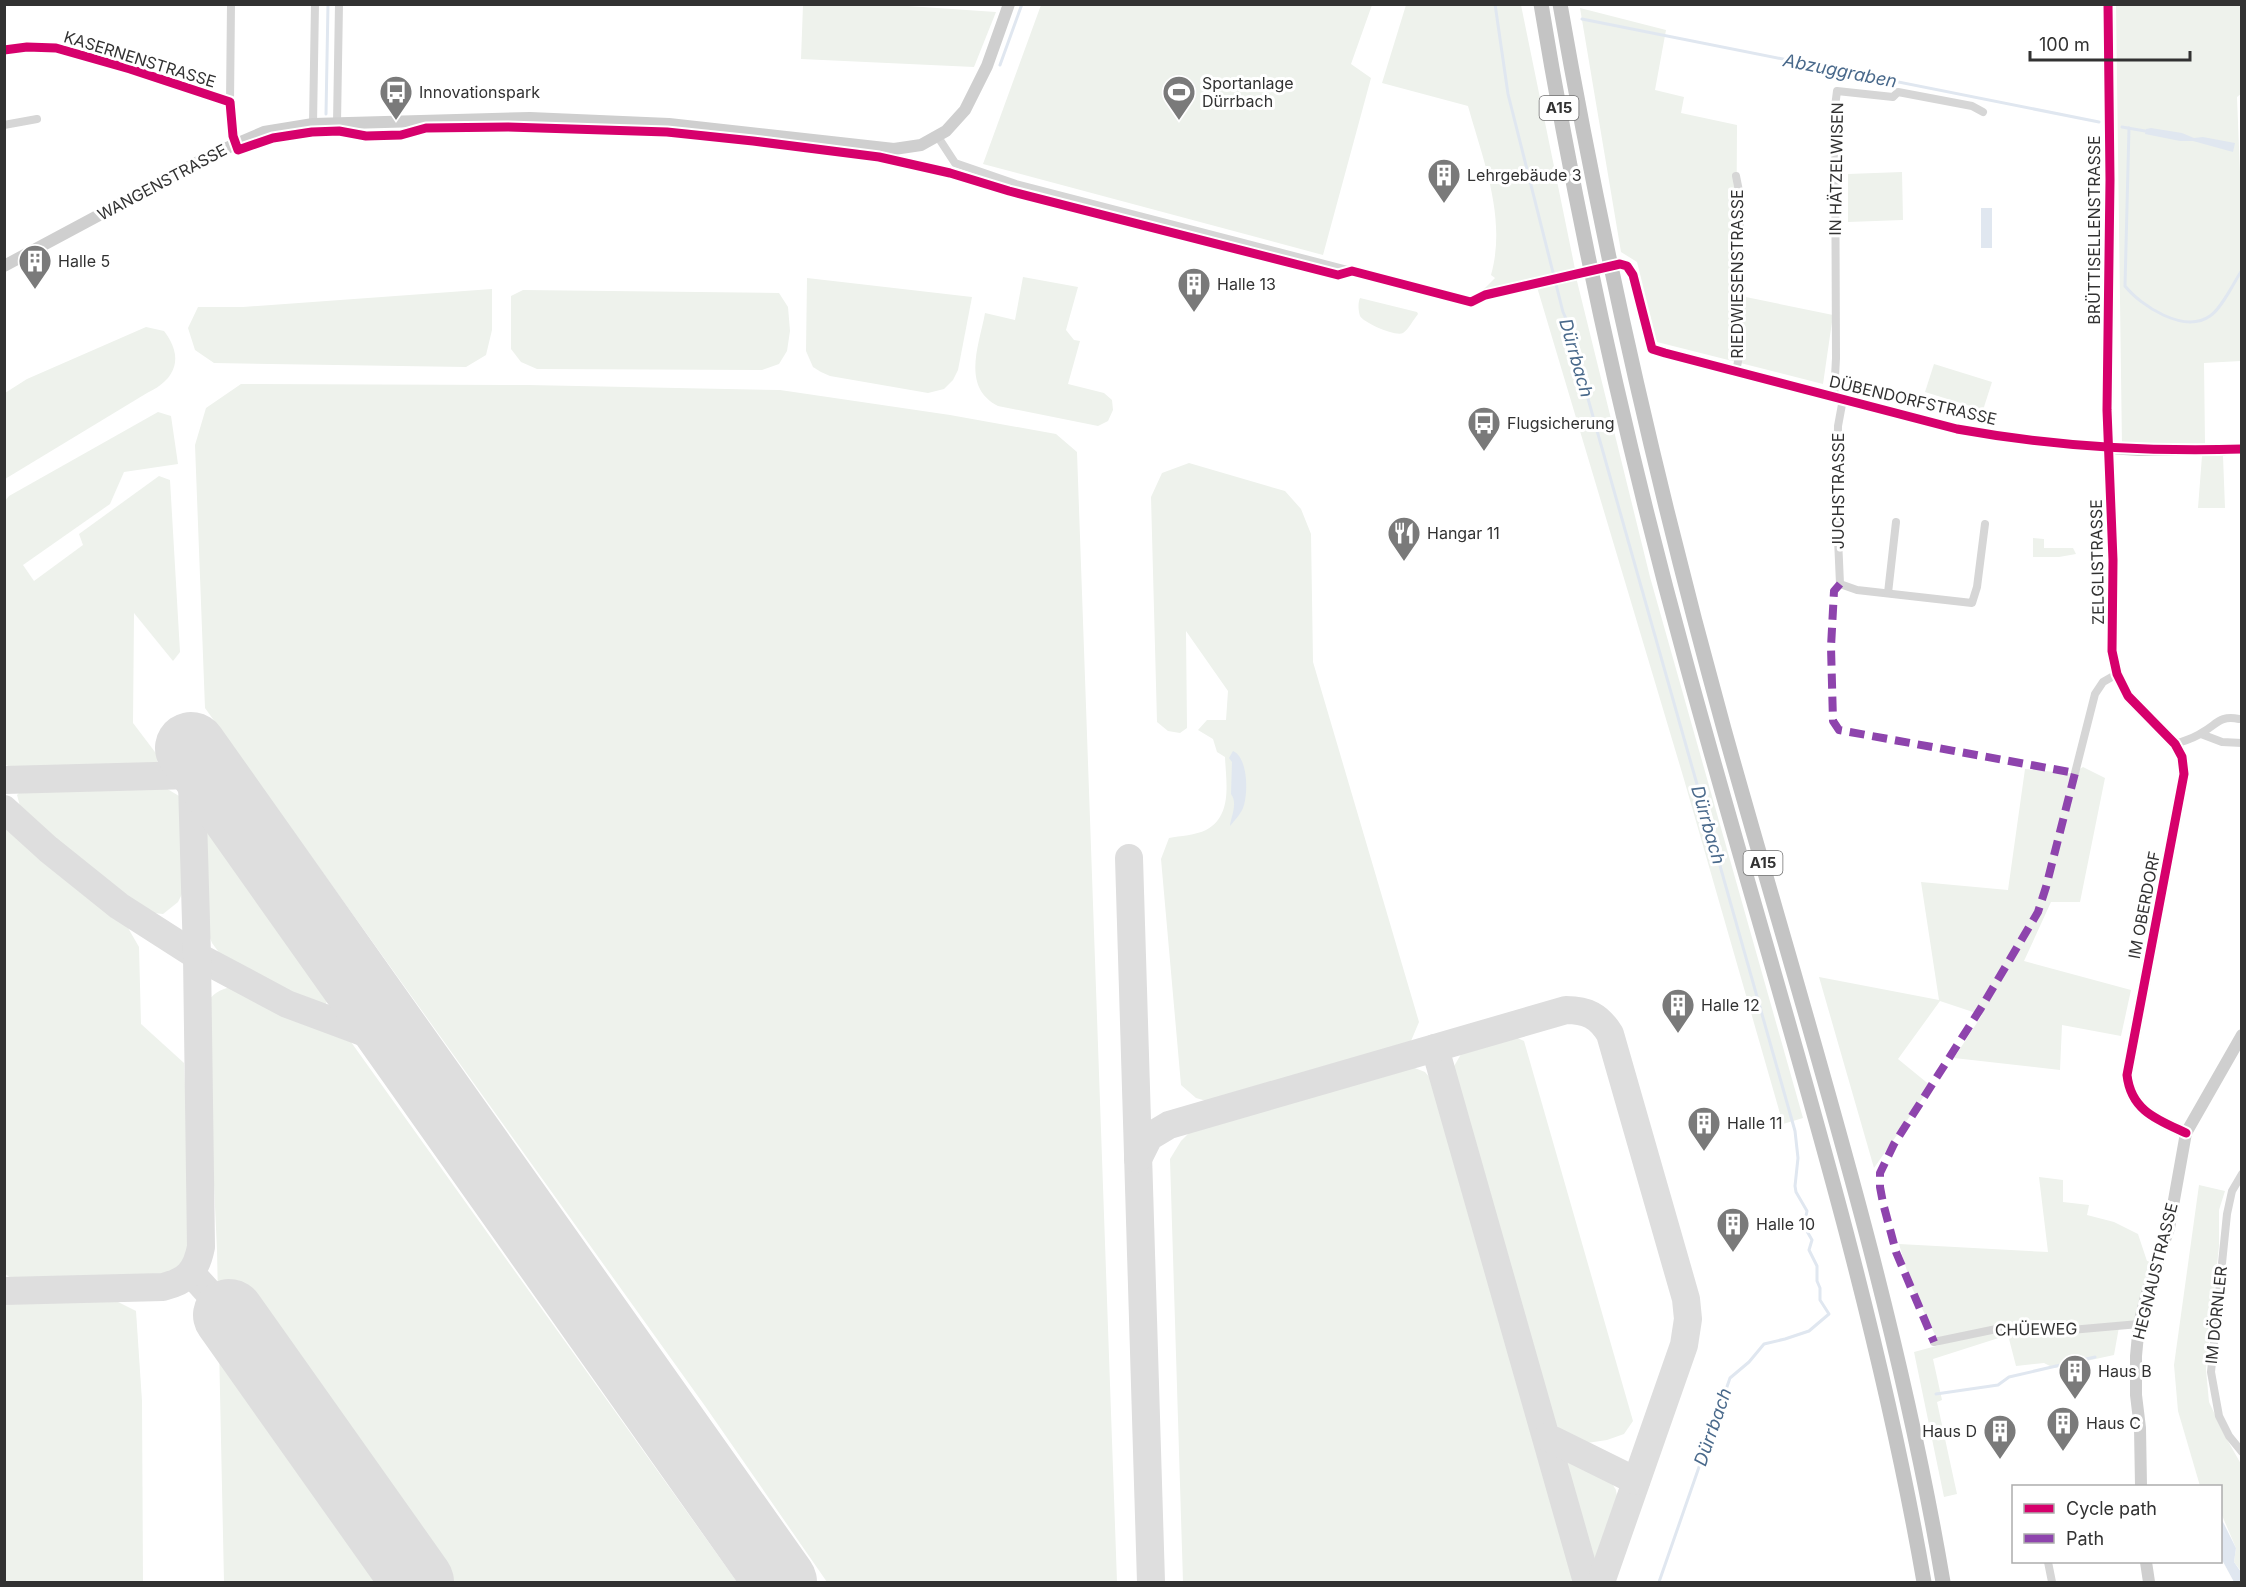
<svg xmlns="http://www.w3.org/2000/svg" width="2246" height="1587" font-family="Inter,sans-serif">
<style>
.green{fill:#eef2ec}
.water{fill:#e0e7f0}
.lines{fill:none;stroke-linecap:round;stroke-linejoin:round}
.stream{stroke:#e0e7f0;stroke-width:3}
.taxiway{stroke:#dedede;stroke-width:28}
.runway{stroke:#dedede;stroke-width:72}
.street{stroke:#d6d6d6;stroke-width:8}
.secondary{stroke:#cfcfcf;stroke-width:12}
.highway{stroke:#c4c4c4;stroke-width:15}
.quiet{stroke:#8e44ad;stroke-width:8;stroke-dasharray:15 8;stroke-linecap:butt}
.cycleway-casing{stroke:#fff;stroke-width:13}
.cycleway{stroke:#d6006c;stroke-width:9}
.labels{text-anchor:middle;stroke-width:6;stroke-linejoin:round;paint-order:stroke}
.shield{fill:#fff;stroke:#707070;stroke-width:1.5}
.shield-label{font-size:15px;font-weight:bold;fill:#323232}
.street-label{font-size:16px;fill:#323232;stroke:#fff}
.poi-label{font-size:16px;fill:#323232;stroke:#fff;text-anchor:start}
.water-label{font-size:18px;font-style:italic;fill:#49698b;stroke:#fff}
</style>
<rect width="100%" height="100%" fill="#fff"/>
<g class="green">
<path d="M 803,5 L 893,5 L 996,12 L 974,67 L 801,59 Z"/>
<path d="M 1041,5 L 1372,5 L 1351,64 L 1371,78 L 1323,255 L 983,164 Z"/>
<path d="M 1406,5 L 1521,5 L 1575,269 L 1482,291 L 1495,278 L 1491,275 C 1507,218 1483,160 1468,106 L 1382,83 Z"/>
<path d="M 2116,5 L 2241,5 L 2242,93 L 2237,97 L 2242,223 L 2241,361 L 2204,363 L 2205,444 L 2122,447 Z"/>
<path d="M 1580,8 L 1666,30 L 1655,90 L 1684,97 L 1681,113 L 1737,125 L 1736,295 L 1833,315 L 1823,384 L 1657,342 L 1637,262 L 1621,252 Z"/>
<path d="M 1902,172 L 1903,220 L 1848,222 L 1848,174 Z"/>
<path d="M 1023,277 L 1078,287 L 1066,330 L 1074,340 L 1080,341 L 1068,384 L 1104,393 L 1112,400 L 1113,410 L 1108,421 L 1098,426 L 998,406 C 961,387 979,346 985,313 L 1015,320 Z"/>
<path d="M 1576,277 L 1650,577 L 1803,1118 L 1783,1124 L 1683,776 L 1537,287 Z"/>
<path d="M 807,278 L 972,297 L 958,370 L 953,380 L 944,389 L 928,393 L 830,376 L 821,372 L 813,367 L 806,351 Z"/>
<path d="M 492,289 L 492,330 L 486,355 L 466,367 L 214,363 L 195,350 L 188,328 L 198,307 L 243,307 Z"/>
<path d="M 523,290 L 779,293 L 788,307 L 790,331 L 787,351 L 779,364 L 762,370 L 537,369 L 521,362 L 511,349 L 511,296 Z"/>
<path d="M 1360,298 L 1417,312 L 1418,314 C 1413,320 1409,329 1403,333 C 1396,337 1364,323 1360,316 C 1358,310 1358,302 1360,298 Z"/>
<path d="M 146,327 L 164,331 C 184,357 177,379 147,393 L 5,479 L 5,393 L 27,379 Z"/>
<path d="M 1934,364 L 1992,382 L 1983,410 L 1925,392 Z"/>
<path d="M 241,384 L 528,385 L 780,390 L 950,415 L 1056,434 L 1077,452 L 1117,1582 L 827,1582 L 705,1406 L 205,708 L 195,445 L 206,408 Z"/>
<path d="M 158,412 L 171,416 L 178,464 L 124,472 L 110,504 L 23,565 L 34,581 L 83,545 L 79,534 L 159,476 L 170,480 L 180,652 L 173,661 L 134,613 L 133,723 L 158,756 L 157,766 L 17,770 L 4,764 L 5,501 L 9,496 Z"/>
<path d="M 2202,456 L 2223,456 L 2225,508 L 2198,508 Z"/>
<path d="M 1189,463 L 1285,491 L 1301,509 L 1311,534 L 1313,662 L 1419,1022 L 1411,1041 L 1389,1054 L 1217,1104 L 1196,1098 L 1181,1085 L 1161,859 L 1169,838 C 1180,836 1196,835 1206,830 C 1233,816 1226,782 1225,757 L 1217,752 L 1213,739 L 1198,730 L 1207,720 L 1226,720 L 1228,691 L 1186,631 L 1187,728 L 1180,733 L 1168,731 L 1157,722 L 1151,497 L 1162,473 Z"/>
<path d="M 2033,538 L 2044,539 L 2044,548 L 2073,548 L 2076,554 L 2059,557 L 2033,557 Z"/>
<path d="M 2083,767 L 2105,778 L 2080,902 L 2051,902 L 2024,961 L 2131,990 L 2121,1036 L 2062,1025 L 2060,1070 L 1954,1058 L 1982,1015 L 1940,1001 L 1898,1059 L 1931,1086 L 1874,1168 L 1819,977 L 1939,1000 L 1921,882 L 2008,890 L 2025,769 L 2077,774 L 2078,770 Z"/>
<path d="M 159,784 L 179,796 L 186,815 L 185,888 L 178,902 L 163,914 L 144,912 L 87,872 L 21,810 L 17,795 L 25,787 Z"/>
<path d="M 5,818 L 7,818 L 52,861 L 124,921 L 139,947 L 141,1024 L 184,1063 L 192,1242 L 179,1268 L 156,1280 L 17,1282 L 5,1274 Z"/>
<path d="M 205,825 L 331,995 L 325,1005 L 282,989 L 226,962 L 212,943 L 204,923 L 201,831 Z"/>
<path d="M 227,988 L 234,988 L 351,1042 L 737,1582 L 224,1582 L 217,1250 L 206,1008 C 208,997 217,991 227,988 Z"/>
<path d="M 1511,1035 L 1524,1041 L 1633,1421 L 1624,1434 L 1607,1440 L 1587,1443 L 1569,1437 L 1550,1419 L 1453,1089 L 1453,1068 L 1464,1049 Z"/>
<path d="M 1407,1065 L 1425,1072 L 1436,1085 L 1568,1541 L 1575,1582 L 1183,1582 L 1170,1159 L 1181,1141 L 1195,1127 Z"/>
<path d="M 2039,1177 L 2063,1180 L 2063,1202 L 2089,1205 L 2087,1215 L 2114,1222 L 2138,1234 L 2147,1261 L 2157,1261 L 2139,1324 L 2007,1331 L 2119,1327 L 2114,1355 L 2054,1368 L 2044,1363 L 2016,1366 L 2008,1335 L 1933,1359 L 1942,1400 L 1937,1402 L 1957,1494 L 1944,1497 L 1914,1352 L 1940,1345 L 1912,1288 L 1899,1244 L 2048,1252 Z"/>
<path d="M 2199,1185 L 2225,1191 L 2219,1210 L 2219,1246 L 2206,1370 L 2209,1402 L 2225,1436 L 2241,1464 L 2241,1571 L 2234,1562 L 2236,1548 L 2221,1513 L 2220,1486 L 2200,1486 L 2178,1411 L 2174,1365 Z"/>
<path d="M 59,1298 L 110,1298 L 136,1311 L 142,1401 L 143,1582 L 5,1582 L 5,1306 L 15,1300 Z"/>
<path d="M 1562,1453 L 1608,1477 L 1616,1490 L 1618,1503 L 1594,1575 Z"/>
</g>
<g class="water">
<path d="M 2151,128 L 2182,133 L 2194,138 L 2203,137 L 2235,143 L 2233,152 L 2193,141 L 2180,141 L 2145,134 L 2146,129 Z"/>
<rect x="1981" y="208" width="11" height="40"/>
<path d="M 1233,751 C 1248,758 1248,791 1244,805 C 1242,813 1235,820 1230,826 C 1231,817 1238,803 1231,794 L 1232,762 L 1229,758 Z"/>
<path d="M 2220,1516 L 2236,1548 L 2234,1562 L 2241,1572 L 2241,1582 L 2234,1582 L 2221,1558 Z"/>
</g>
<g class="lines">
<g class="stream">
<path d="M 1495,4 L 1508,94 L 1563,312 L 1568,323 L 1568,328 L 1795,1131 L 1798,1158 L 1795,1186 L 1796,1192 L 1807,1211 L 1804,1226 L 1812,1240 L 1809,1250 L 1817,1266 L 1817,1281 L 1820,1288 L 1820,1300 L 1829,1314 L 1809,1331 L 1785,1339 L 1764,1344 L 1749,1362 L 1730,1378 L 1659,1582"/>
<path d="M 1582,19 L 2099,122"/>
<path d="M 1000,65 L 1022,4"/>
<path d="M 326,114 L 328,4"/>
<path d="M 2122,127 L 2145,131"/>
<path d="M 2129,128 L 2125,286 C 2141,306 2184,334 2210,316 C 2222,308 2234,282 2242,270"/>
<path d="M 1936,1394 L 1998,1385 L 2009,1377 L 2095,1357"/>
</g>
<g class="taxiway">
<path d="M 4,780 L 192,775"/>
<path d="M 4,809 L 48,849 L 119,906 L 197,956 L 287,1004 L 373,1036 L 393,1046 L 415,1065"/>
<path d="M 1129,858 L 1151,1582"/>
<path d="M 1435,1048 L 1587,1582"/>
<path d="M 1138,1159 L 1149,1137 L 1169,1125 L 1566,1010 C 1587,1010 1599,1016 1610,1034 L 1686,1299 L 1688,1319 L 1684,1345 L 1601,1582"/>
<path d="M 191,1273 L 229,1315"/>
<path d="M 4,1291 L 163,1287 C 187,1281 196,1272 201,1247 L 197,956 L 191,748"/>
<path d="M 1547,1437 L 1636,1481"/>
</g>
<g class="runway">
<path d="M 191,748 L 781,1582"/>
<path d="M 229,1315 L 418,1582"/>
</g>
<g class="street">
<path d="M 231,4 L 230,102 L 235,143"/>
<path d="M 4,50 L 27,47 L 56,48 L 130,69 L 230,102"/>
<path d="M 337,123 L 339,4"/>
<path d="M 313,124 L 315,4"/>
<path d="M 4,125 L 37,119"/>
<path d="M 938,137 L 955,163 L 1016,184 L 1471,302"/>
<path d="M 1736,176 L 1740,196 L 1739,357 L 1736,371"/>
<path d="M 1654,350 L 1957,429 L 1990,435 L 2110,448"/>
<path d="M 1834,397 L 1836,358 L 1835,107 L 1837,91 L 1893,97 L 1898,92 L 1972,106 L 1983,112"/>
<path d="M 1843,399 L 1838,426 L 1837,516 L 1840,584 L 1857,590 L 1972,603 L 1977,587 L 1985,524"/>
<path d="M 2223,450 L 2242,449"/>
<path d="M 1888,593 L 1896,522"/>
<path d="M 2201,734 L 2222,742 L 2242,743"/>
<path d="M 2175,744 C 2184,741 2195,738 2203,732 C 2217,724 2220,715 2239,719"/>
<path d="M 2075,773 L 2095,694 L 2103,682 L 2117,674"/>
<path d="M 2242,1174 L 2232,1191 L 2227,1214 L 2211,1372 L 2219,1416 L 2229,1436 L 2242,1452"/>
<path d="M 1934,1342 L 2006,1327 L 2048,1332 L 2139,1324"/>
<path d="M 2048,1562 L 2052,1582"/>
</g>
<g class="secondary">
<path d="M 2108,4 L 2110,180 L 2107,410 L 2113,560 L 2112,651 L 2117,674 L 2128,696 L 2175,744 L 2182,757 L 2184,774 L 2127,1075 C 2131,1111 2158,1120 2186,1133"/>
<path d="M 4,266 L 215,153 L 264,132 L 313,124 L 530,118 L 669,124 L 894,149 L 921,145 L 946,131 L 965,110 L 987,66 L 1009,4"/>
<path d="M 2110,448 L 2138,450 L 2223,450"/>
<path d="M 2141,1486 L 2140,1428 L 2136,1395 L 2136,1356 L 2139,1324 L 2147,1293 L 2169,1228 L 2186,1133 L 2242,1035"/>
<path d="M 2146,1562 L 2149,1582"/>
</g>
<g class="highway">
<path d="M 1541,4 C 1578,227 1627,448 1687,666 C 1770,971 1870,1271 1924,1582"/>
<path d="M 1560,4 C 1603,249 1658,490 1724,729 C 1803,1012 1894,1292 1943,1582"/>
</g>
<path class="quiet" d="M 1840,584 L 1834,591 L 1831,647 L 1833,721 L 1839,730 L 2075,773 L 2046,887 L 2038,912 L 1981,1008 L 1894,1144 L 1880,1173 L 1880,1187 L 1883,1203 L 1896,1252 L 1934,1342"/>
<defs>
<g id="cycleway">
<path d="M 2108,4 L 2110,180 L 2107,410 L 2113,560 L 2112,651 L 2117,674 L 2128,696 L 2175,744 L 2182,757 L 2184,774 L 2127,1075 C 2131,1111 2158,1120 2186,1133"/>
<path d="M 4,50 L 27,47 L 56,48 L 130,69 L 230,102 L 233,136 L 238,150 L 273,138 L 312,132 L 339,131 L 366,136 L 401,135 L 426,128 L 508,127 L 667,132 L 753,141 L 879,157 L 950,173 L 1009,191 L 1338,275 L 1352,271 L 1471,302 L 1485,295 L 1620,264 L 1627,266 L 1633,275 L 1652,349 L 1665,353 L 1957,429 C 2051,446 2146,452 2242,449"/>
</g>
</defs>
<use href="#cycleway" class="cycleway-casing"/>
<use href="#cycleway" class="cycleway"/>
</g>
<defs>
<symbol id="bus-pin" viewBox="-11 -11 22 30"><path d="M0 17L-7.5 6A9.5 9.5 0 1 1 7.5 6Z" fill="#7a7a7a" stroke="#fff"/><path d="M-5-6H5V4H4V6H2V4H-2V6H-4V4H-5ZM-3.5-4V0h7V-4ZM-3.5 1.2v1.5H-2V1.2ZM2 1.2v1.5H3.5V1.2Z" fill="#fff"/></symbol>
<symbol id="stadium-pin" viewBox="-11 -11 22 30"><path d="M0 17L-7.5 6A9.5 9.5 0 1 1 7.5 6Z" fill="#7a7a7a" stroke="#fff"/><path d="M0-5a6.5 5 0 1 0 0 10a6.5 5 0 1 0 0-10ZM-3.5-1.8h7v3.6h-7Z" fill="#fff"/></symbol>
<symbol id="building-pin" viewBox="-11 -11 22 30"><path d="M0 17L-7.5 6A9.5 9.5 0 1 1 7.5 6Z" fill="#7a7a7a" stroke="#fff"/><path d="M-4-6H4V6H1V3H-1V6H-4ZM-2.5-4.3h1.7v1.8h-1.7ZM.8-4.3h1.7v1.8H.8ZM-2.5-1h1.7V.8h-1.7ZM.8-1h1.7V.8H.8Z" fill="#fff"/></symbol>
<symbol id="restaurant-pin" viewBox="-11 -11 22 30"><path d="M0 17L-7.5 6A9.5 9.5 0 1 1 7.5 6Z" fill="#7a7a7a" stroke="#fff"/><path d="M-5-6h1v4h1v-4h1v4h1v-4h1v5L-1.5 .5V6h-2V.5L-5-1ZM5-6V6H3V1.5H1.5Q1.5-4 5-6Z" fill="#fff"/></symbol>
</defs>
<g fill-rule="evenodd">
<use href="#bus-pin" x="377" y="73" width="38" height="52"/>
<use href="#stadium-pin" x="1160" y="73" width="38" height="52"/>
<use href="#building-pin" x="1425" y="156" width="38" height="52"/>
<use href="#building-pin" x="16" y="242" width="38" height="52"/>
<use href="#building-pin" x="1175" y="265" width="38" height="52"/>
<use href="#bus-pin" x="1465" y="404" width="38" height="52"/>
<use href="#restaurant-pin" x="1385" y="514" width="38" height="52"/>
<use href="#building-pin" x="1659" y="986" width="38" height="52"/>
<use href="#building-pin" x="1685" y="1104" width="38" height="52"/>
<use href="#building-pin" x="1714" y="1205" width="38" height="52"/>
<use href="#building-pin" x="2056" y="1352" width="38" height="52"/>
<use href="#building-pin" x="2044" y="1404" width="38" height="52"/>
<use href="#building-pin" x="1981" y="1412" width="38" height="52"/>
</g>
<g class="labels">
<g class="shield">
<rect x="1539.5" y="96" width="39" height="24" rx="4.5"/>
<rect x="1743.5" y="851" width="39" height="24" rx="4.5"/>
</g>
<g class="shield-label">
<text x="1559" y="113">A15</text>
<text x="1763" y="868">A15</text>
</g>
<g class="street-label">
<text transform="translate(140 59) rotate(17)" y="6">KASERNENSTRASSE</text>
<text transform="translate(1836 169) rotate(-89)" y="6">IN HÄTZELWISEN</text>
<text transform="translate(162 182) rotate(-28)" y="6">WANGENSTRASSE</text>
<text transform="translate(2094 230) rotate(-90)" y="6">BRÜTTISELLENSTRASSE</text>
<text transform="translate(1737 274) rotate(-90)" y="6">RIEDWIESENSTRASSE</text>
<text transform="translate(1913 400) rotate(13)" y="6">DÜBENDORFSTRASSE</text>
<text transform="translate(1838 491) rotate(-90)" y="6">JUCHSTRASSE</text>
<text transform="translate(2097 562) rotate(-91)" y="6">ZELGLISTRASSE</text>
<text transform="translate(2144 905) rotate(-79)" y="6">IM OBERDORF</text>
<text transform="translate(2155 1271) rotate(-76)" y="6">HEGNAUSTRASSE</text>
<text transform="translate(2216 1315) rotate(-84)" y="6">IM DÖRNLER</text>
<text transform="translate(2036 1329) rotate(-1)" y="6">CHÜEWEG</text>
</g>
<g class="poi-label">
<text x="1202" y="89">Sportanlage<tspan x="1202" dy="18">Dürrbach</tspan></text>
<text x="419" y="98">Innovationspark</text>
<text x="1467" y="181">Lehrgebäude 3</text>
<text x="58" y="267">Halle 5</text>
<text x="1217" y="290">Halle 13</text>
<text x="1507" y="429">Flugsicherung</text>
<text x="1427" y="539">Hangar 11</text>
<text x="1701" y="1011">Halle 12</text>
<text x="1727" y="1129">Halle 11</text>
<text x="1756" y="1230">Halle 10</text>
<text x="2098" y="1377">Haus B</text>
<text x="2086" y="1429">Haus C</text>
<text x="1977" y="1437" text-anchor="end">Haus D</text>
</g>
<g class="water-label">
<text transform="translate(1840 71) rotate(11)" y="6">Abzuggraben</text>
<text transform="translate(1576 358) rotate(74)" y="6">Dürrbach</text>
<text transform="translate(1708 825) rotate(74)" y="6">Dürrbach</text>
<text transform="translate(1713 1427) rotate(-71)" y="6">Dürrbach</text>
</g>
</g>
<rect width="2246" height="1587" fill="none" stroke="#323232" stroke-width="12"/>
<rect x="2012" y="1485" width="210" height="78" fill="#ffffff" stroke="#adadad" stroke-width="1.5"/>
<rect x="2024" y="1504" width="30" height="9" fill="#d6006c" stroke="#adadad" stroke-width="1.5"/>
<text x="2066" y="1515" font-size="18" fill="#323232">Cycle path</text>
<rect x="2024" y="1534" width="30" height="9" fill="#8e44ad" stroke="#adadad" stroke-width="1.5"/>
<text x="2066" y="1545" font-size="18" fill="#323232">Path</text>
<path d="M2030 51v9h160v-9" fill="none" stroke="#323232" stroke-width="3"/>
<text x="2039" y="51" font-size="18" fill="#323232" stroke="#ffffff" stroke-width="4.5" paint-order="stroke">100 m</text>
</svg>
